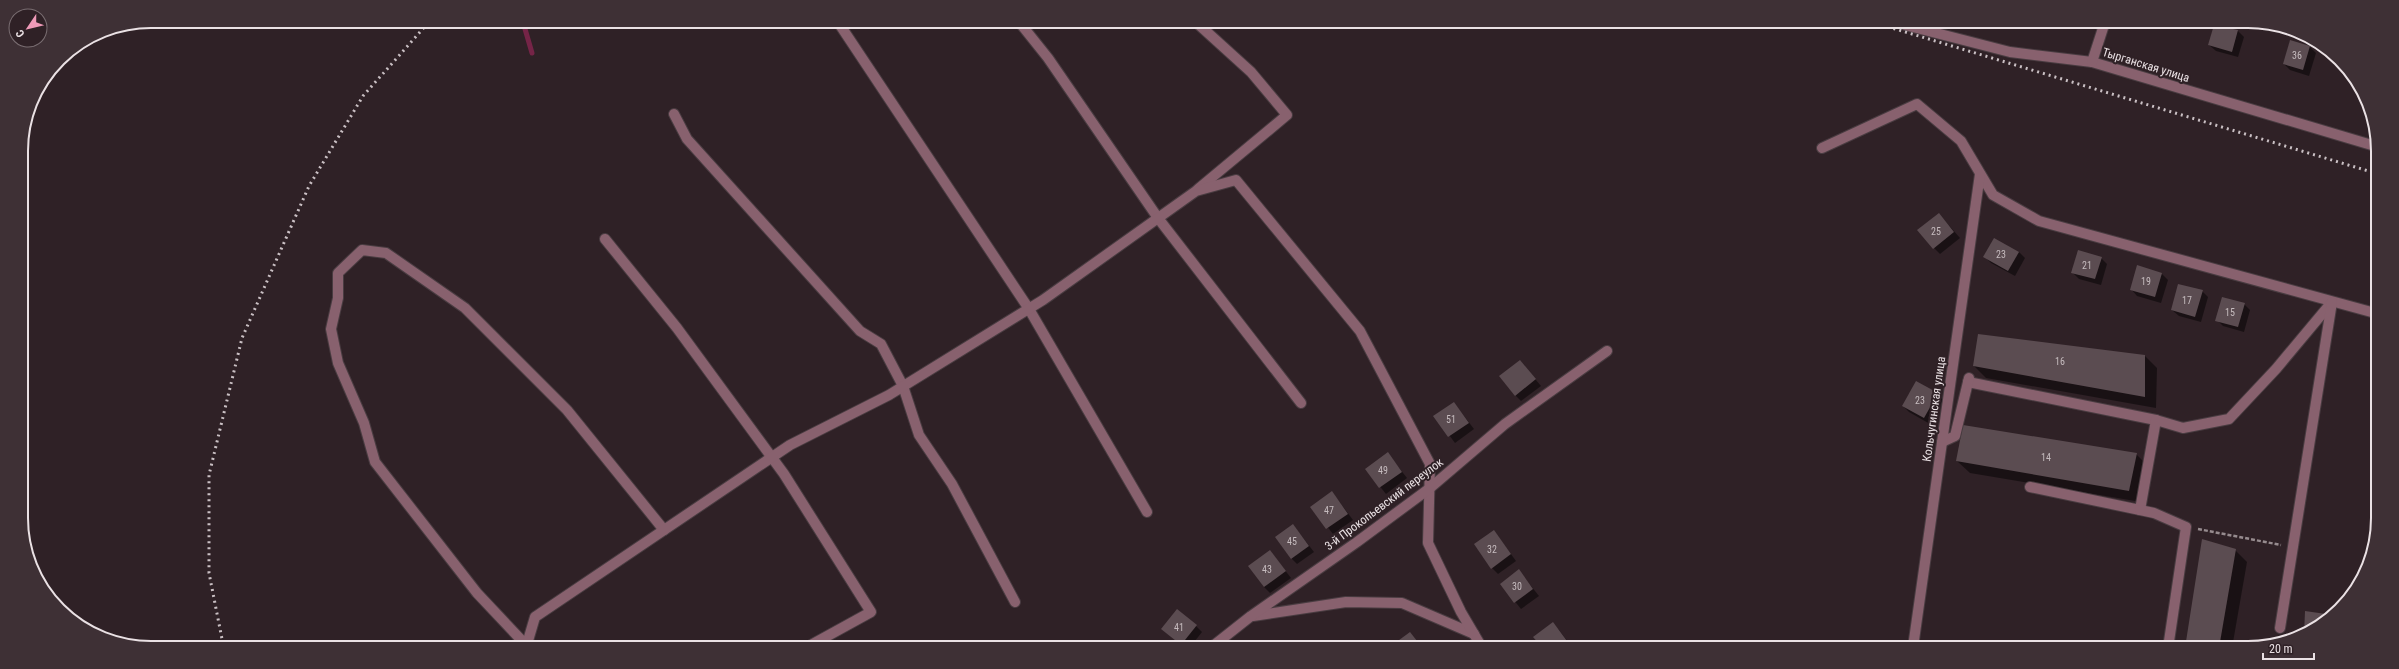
<svg xmlns="http://www.w3.org/2000/svg" width="2399" height="669" font-family="'Roboto Condensed',sans-serif">
<style>
.shadow{fill:#0007}
.lines{fill:none;stroke-linecap:round;stroke-linejoin:round}
.stream{stroke:#752447;stroke-width:5}
.building{fill:#5b4c51}
.minor-casing{stroke:#493c41;stroke-width:12}
.path{stroke:#968b8e;stroke-width:2.5;stroke-dasharray:4 2;stroke-linecap:butt}
.minor{stroke:#88616e;stroke-width:10}
.rail{stroke:#cac0c4;stroke-width:3;stroke-dasharray:2 4;stroke-linecap:butt}
.labels{text-anchor:middle;stroke-width:4;stroke-linejoin:round;paint-order:stroke}
.number-label{font-size:10px;fill:#c6bcbf}
.street-label{font-size:12px;fill:#eae1e4;stroke:#2f2126}
.rim{fill:none;stroke:#eae1e4;stroke-width:2}
</style>
<rect width="100%" height="100%" fill="#2f2126"/>
<g class="shadow">
<path d="M 2215,25 L 2238,31 L 2244,37 L 2238,57 L 2216,51 L 2209,45 Z"/>
<path d="M 2290,41 L 2310,47 L 2316,53 L 2309,76 L 2290,70 L 2284,64 Z"/>
<path d="M 1939,214 L 1960,238 L 1940,254 L 1934,248 Z"/>
<path d="M 2019,252 L 2025,258 L 2015,276 L 1991,263 L 1985,257 Z"/>
<path d="M 2101,258 L 2107,264 L 2101,285 L 2079,279 L 2072,272 Z"/>
<path d="M 2162,274 L 2168,280 L 2161,303 L 2137,296 L 2131,289 Z"/>
<path d="M 2202,291 L 2208,297 L 2201,322 L 2179,316 L 2172,310 Z"/>
<path d="M 2244,304 L 2250,310 L 2244,332 L 2223,326 L 2217,320 Z"/>
<path d="M 2145,356 L 2157,368 L 2156,408 L 1986,378 L 1974,366 Z"/>
<path d="M 1520,361 L 1541,386 L 1521,401 L 1515,395 Z"/>
<path d="M 1937,394 L 1943,400 L 1930,424 L 1909,412 L 1903,406 Z"/>
<path d="M 1454,403 L 1474,429 L 1455,443 L 1435,416 Z"/>
<path d="M 1388,454 L 1407,478 L 1386,494 L 1366,469 Z"/>
<path d="M 2136,454 L 2148,466 L 2141,502 L 1970,473 L 1957,461 Z"/>
<path d="M 1332,492 L 1353,520 L 1333,534 L 1312,507 Z"/>
<path d="M 1293,525 L 1314,552 L 1297,564 L 1291,558 Z"/>
<path d="M 1494,531 L 1516,561 L 1498,574 L 1492,568 Z"/>
<path d="M 2235,550 L 2247,562 L 2232,648 L 2186,648 Z"/>
<path d="M 1270,551 L 1291,578 L 1270,593 L 1264,587 Z"/>
<path d="M 1519,571 L 1539,596 L 1521,609 L 1501,584 Z"/>
<path d="M 1553,624 L 1559,630 L 1571,646 L 1542,646 L 1535,637 Z"/>
<path d="M 1196,626 L 1202,632 L 1191,646 L 1182,646 L 1162,629 Z"/>
<path d="M 1410,633 L 1421,646 L 1392,646 Z"/>
</g>
<g class="lines">
<path class="stream" d="M 523,22 L 532,53"/>
</g>
<g class="building">
<path d="M 2214,25 L 2238,30 L 2232,52 L 2208,45 Z"/>
<path d="M 2290,40 L 2310,46 L 2303,70 L 2283,64 Z"/>
<path d="M 1939,213 L 1954,232 L 1933,249 L 1917,230 Z"/>
<path d="M 1994,238 L 2019,252 L 2008,271 L 1983,257 Z"/>
<path d="M 2078,250 L 2102,257 L 2095,279 L 2071,273 Z"/>
<path d="M 2137,265 L 2162,273 L 2155,297 L 2130,290 Z"/>
<path d="M 2178,284 L 2203,290 L 2195,317 L 2171,310 Z"/>
<path d="M 2222,297 L 2245,303 L 2238,327 L 2215,321 Z"/>
<path d="M 1978,334 L 2145,355 L 2145,397 L 1973,366 Z"/>
<path d="M 1520,360 L 1536,379 L 1515,396 L 1499,376 Z"/>
<path d="M 1916,381 L 1938,393 L 1924,418 L 1902,406 Z"/>
<path d="M 1454,402 L 1469,423 L 1448,437 L 1433,416 Z"/>
<path d="M 1963,425 L 2137,453 L 2129,491 L 1956,461 Z"/>
<path d="M 1388,452 L 1402,472 L 1379,488 L 1365,469 Z"/>
<path d="M 1332,491 L 1348,514 L 1326,529 L 1310,507 Z"/>
<path d="M 1293,524 L 1309,546 L 1291,559 L 1275,537 Z"/>
<path d="M 1494,530 L 1511,554 L 1491,569 L 1474,544 Z"/>
<path d="M 2202,539 L 2236,549 L 2219,648 L 2185,648 Z"/>
<path d="M 1270,550 L 1286,571 L 1264,587 L 1248,566 Z"/>
<path d="M 1519,569 L 1533,589 L 1514,603 L 1500,584 Z"/>
<path d="M 1177,609 L 1197,625 L 1181,645 L 1161,629 Z"/>
<path d="M 2305,611 L 2333,615 L 2327,621 L 2304,635 Z"/>
<path d="M 1553,622 L 1567,641 L 1560,646 L 1541,646 L 1533,637 Z"/>
<path d="M 1410,632 L 1421,646 L 1391,646 Z"/>
</g>
<g class="lines">
<defs>
<g id="minor">
<path d="M 838,22 L 1029,309 L 1147,512"/>
<path d="M 1020,23 L 1048,58 L 1158,218 L 1301,403"/>
<path d="M 1197,23 L 1251,72 L 1287,115 L 1198,189"/>
<path d="M 1905,25 L 2010,52 L 2092,62 L 2375,146"/>
<path d="M 2092,62 L 2104,25"/>
<path d="M 674,114 L 687,139 L 860,331 L 881,344 L 903,386 L 919,435 L 952,484 L 1015,602"/>
<path d="M 1822,148 L 1917,104 L 1961,141 L 1993,195 L 2039,221 L 2375,313"/>
<path d="M 605,239 L 677,328 L 784,474 L 871,612 L 811,645"/>
<path d="M 1968,382 L 2156,420"/>
<path d="M 1942,442 L 1955,436 L 1969,378"/>
<path d="M 2030,487 L 2140,510 L 2156,420 L 2183,428 L 2229,419 L 2276,369 L 2332,302"/>
<path d="M 2140,510 L 2154,513 L 2186,527 L 2168,648"/>
<path d="M 1253,616 L 1346,602 L 1402,603 L 1474,634"/>
<path d="M 2280,628 L 2332,302"/>
<path d="M 525,644 L 477,593 L 375,462 L 364,423 L 338,363 L 331,329 L 338,298 L 338,273 L 362,250 L 386,253 L 465,308 L 567,410 L 664,530"/>
<path d="M 527,644 L 535,617 L 790,445 L 889,395 L 1043,300 L 1196,191 L 1236,180 L 1360,331 L 1430,464 L 1428,543 L 1461,612 L 1481,646"/>
<path d="M 1213,646 L 1251,616 L 1357,542 L 1430,488 L 1505,424 L 1607,351"/>
<path d="M 1913,647 L 1980,174"/>
</g>
</defs>
<use href="#minor" class="minor-casing"/>
<path class="path" d="M 2198,529 L 2281,545"/>
<use href="#minor" class="minor"/>
<g class="rail">
<path d="M 1882,25 L 2375,173"/>
<path d="M 223,644 L 209,573 L 209,475 L 242,338 L 309,186 L 363,96 L 429,22"/>
</g>
</g>
<g class="labels">
<g class="number-label">
<text x="2297" y="59">36</text>
<text x="1936" y="235">25</text>
<text x="2001" y="258">23</text>
<text x="2087" y="269">21</text>
<text x="2146" y="285">19</text>
<text x="2187" y="304">17</text>
<text x="2230" y="316">15</text>
<text x="2060" y="365">16</text>
<text x="1920" y="404">23</text>
<text x="1451" y="423">51</text>
<text x="2046" y="461">14</text>
<text x="1383" y="474">49</text>
<text x="1329" y="514">47</text>
<text x="1292" y="545">45</text>
<text x="1492" y="553">32</text>
<text x="1267" y="573">43</text>
<text x="1517" y="590">30</text>
<text x="1179" y="631">41</text>
</g>
<g class="street-label">
<text transform="translate(2146 65) rotate(17)" y="4">Тырганская улица</text>
<text transform="translate(1934 409) rotate(-82)" y="4">Кольчугинская улица</text>
<text transform="translate(1384 504) rotate(-37)" y="4">3-й Прокопьевский переулок</text>
</g>
</g>
<path d="M0 0H2399V669H0ZM151 28H2248A123 123 0 0 1 2371 151V518A123 123 0 0 1 2248 641H151A123 123 0 0 1 28 518V151A123 123 0 0 1 151 28Z" fill="#3e3035" fill-rule="evenodd"/>
<path class="rim" d="M151 28H2248A123 123 0 0 1 2371 151V518A123 123 0 0 1 2248 641H151A123 123 0 0 1 28 518V151A123 123 0 0 1 151 28Z"/>
<g transform="translate(28 28) rotate(235)"><circle r="19" fill="#2f2126" stroke="#7a6e72"/>
<path d="M0-3L7 15L0 10L-7 15Z" fill="#ef9ab8"/>
<text y="-6" font-size="11" font-weight="bold" text-anchor="middle" fill="#eae1e4">С</text>
</g>
<path d="M2263 653v6h51v-6" fill="none" stroke="#eae1e4" stroke-width="2"/>
<text x="2269" y="653" font-size="12" fill="#eae1e4" stroke="#2f2126" stroke-width="3" paint-order="stroke">20 m</text>
</svg>
